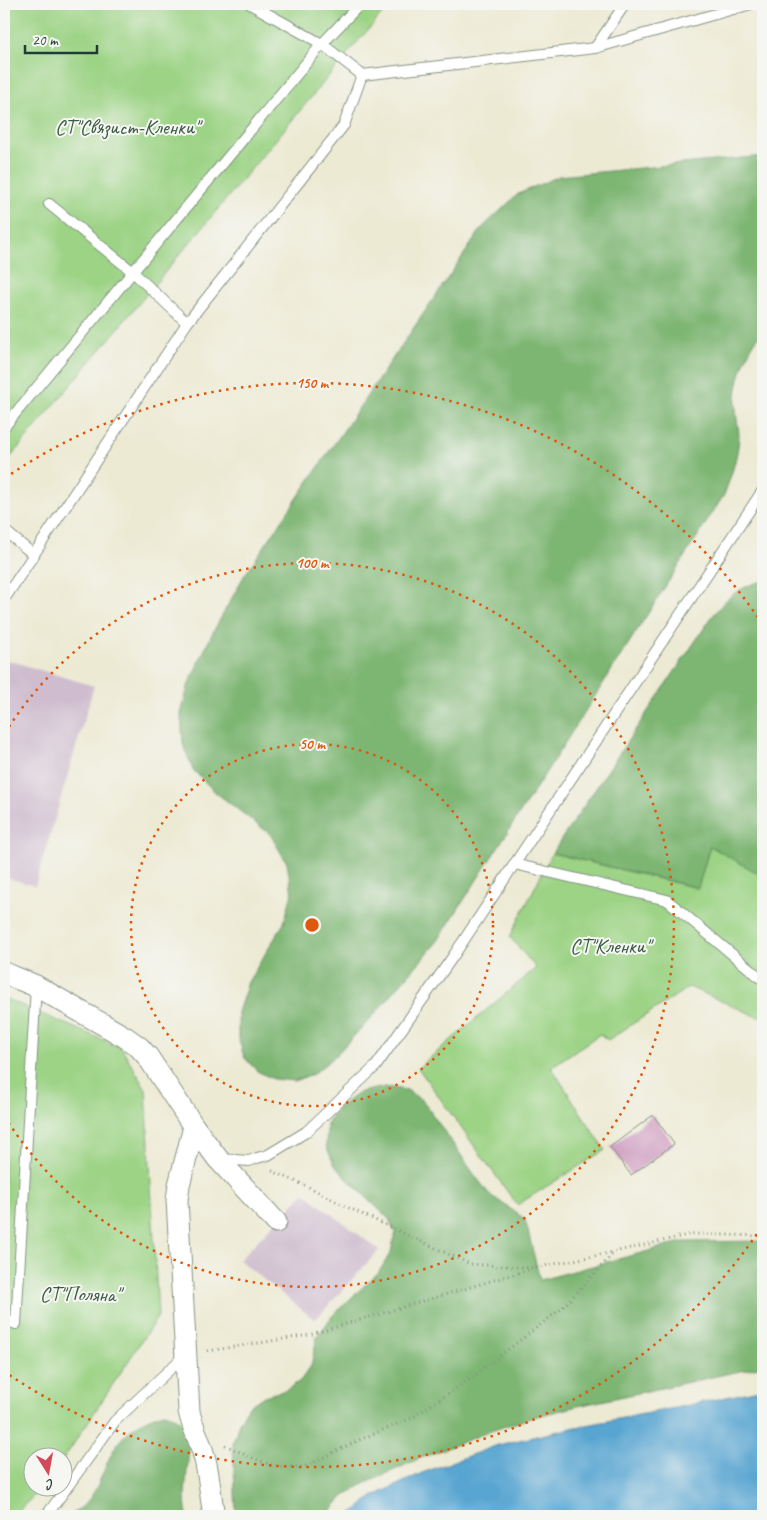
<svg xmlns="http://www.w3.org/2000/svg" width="767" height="1520" font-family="Caveat,sans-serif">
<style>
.industrial{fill:#cfbdcf}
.green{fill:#9cd385;stroke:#5e885c}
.forest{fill:#7db572;stroke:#4e7953}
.water{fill:#58a5d1;stroke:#3c7182}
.building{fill:#cd99bf}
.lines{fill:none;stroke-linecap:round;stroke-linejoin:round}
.lane-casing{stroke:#869484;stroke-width:12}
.street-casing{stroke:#869484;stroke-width:23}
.path{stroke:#869484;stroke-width:3;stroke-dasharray:1 4;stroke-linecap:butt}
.lane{stroke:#fff;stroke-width:10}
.street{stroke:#fff;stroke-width:21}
.ring{fill:none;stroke:#de580e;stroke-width:2.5;stroke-dasharray:2.5 5}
.labels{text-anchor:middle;stroke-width:4;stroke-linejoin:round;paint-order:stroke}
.park-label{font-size:21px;fill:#385b44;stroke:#f6f6f2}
.centre{fill:#de580e;stroke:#f6f6f2;stroke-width:2.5}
.ring-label{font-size:15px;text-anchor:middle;font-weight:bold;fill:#de580e;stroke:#f6f6f2;stroke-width:4;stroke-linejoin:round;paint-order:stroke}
</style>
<rect width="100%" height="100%" fill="#f6f6f2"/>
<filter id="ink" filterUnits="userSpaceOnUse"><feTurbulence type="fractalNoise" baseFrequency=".02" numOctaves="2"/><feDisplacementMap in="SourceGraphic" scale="10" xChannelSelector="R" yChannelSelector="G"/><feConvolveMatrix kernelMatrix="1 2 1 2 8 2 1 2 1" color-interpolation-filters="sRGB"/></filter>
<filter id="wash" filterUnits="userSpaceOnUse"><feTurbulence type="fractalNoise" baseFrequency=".0096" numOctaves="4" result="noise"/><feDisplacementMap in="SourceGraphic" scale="20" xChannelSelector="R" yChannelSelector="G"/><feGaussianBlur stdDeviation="1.12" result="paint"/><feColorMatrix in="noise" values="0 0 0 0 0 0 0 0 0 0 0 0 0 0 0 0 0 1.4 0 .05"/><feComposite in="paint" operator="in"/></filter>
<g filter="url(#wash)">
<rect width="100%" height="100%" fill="#edead4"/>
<g class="industrial">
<path d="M 4,659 L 94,686 L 35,886 L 4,877 Z"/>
<path d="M 304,1193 L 379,1250 L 315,1320 L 239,1260 Z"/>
</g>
<g class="green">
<path d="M 4,4 L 391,4 L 359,40 L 4,465 Z"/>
<path d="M 710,845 L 763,876 L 763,1019 L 689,987 L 608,1040 L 600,1034 L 551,1067 L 605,1150 L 517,1205 L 418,1068 L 536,968 L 510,937 L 552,853 L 697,888 Z"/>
<path d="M 4,998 L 122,1048 L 146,1089 L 158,1316 L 63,1460 L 62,1458 L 32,1458 L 32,1488 L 42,1488 L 13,1516 L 4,1516 Z"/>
</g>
<g class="forest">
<path d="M 763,156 L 763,331 C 746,350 734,384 736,409 C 736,418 739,427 739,436 C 738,457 731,476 724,495 L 437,942 L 373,1016 L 333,1058 L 313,1074 L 294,1081 L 273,1079 L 257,1071 L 244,1057 L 238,1036 L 238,1012 L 248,982 L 284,923 L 292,893 L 287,863 L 270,834 L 215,792 L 193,770 L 183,744 L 181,714 L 189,683 L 212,634 L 244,576 L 482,228 L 518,194 L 559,176 Z"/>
<path d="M 759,582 L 763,582 L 763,876 L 710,846 L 698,888 L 552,853 L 711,618 C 727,598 734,590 759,582 Z"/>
<path d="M 385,1087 L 407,1090 L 423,1101 L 474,1174 L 489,1194 L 525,1219 L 540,1280 L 682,1242 L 763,1241 L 763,1366 L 578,1406 L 533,1417 L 491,1431 L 416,1460 L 360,1486 L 343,1497 L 326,1516 L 236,1516 L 233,1443 L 239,1423 L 248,1407 L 264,1396 L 286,1390 L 300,1381 L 311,1366 L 317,1337 L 333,1315 L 379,1272 L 391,1252 L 395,1233 L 389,1219 L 346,1178 L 334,1164 L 326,1146 L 327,1124 L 337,1108 L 360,1092 Z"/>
<path d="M 164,1413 C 168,1414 172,1415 175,1417 C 203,1429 177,1491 188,1516 L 69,1516 C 75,1512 82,1508 87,1502 C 97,1490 102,1475 108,1461 C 119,1435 138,1420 164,1413 Z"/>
</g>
<path class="water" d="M 763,1389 L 763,1516 L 348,1516 L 374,1496 L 422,1473 L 498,1445 L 576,1427 L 680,1407 Z"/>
<g id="blocks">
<path class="building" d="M 653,1115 L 674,1144 L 631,1175 L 610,1147 Z"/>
</g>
</g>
<g filter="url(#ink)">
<use href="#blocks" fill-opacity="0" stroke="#869484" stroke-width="1"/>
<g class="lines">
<defs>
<g id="lane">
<path d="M 595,48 L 625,4"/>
<path d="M 362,75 L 595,48 L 751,4"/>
<path d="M 49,204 L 133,272 L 187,323"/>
<path d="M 4,427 L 322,44 L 250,4"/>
<path d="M 4,530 L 34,555"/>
<path d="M 4,596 L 7,595 L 187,323 L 344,125 L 362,75 L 322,44 L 360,4"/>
<path d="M 514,864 L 667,900 L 763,980"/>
<path d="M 220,1159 L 249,1161 L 257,1158 L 268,1155 L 306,1132 L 376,1066 L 454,955 L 763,490"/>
<path d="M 4,1320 L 16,1324 L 36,986"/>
<path d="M 44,1516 L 49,1512 L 115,1421 L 184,1356"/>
</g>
<g id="street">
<path d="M 4,973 L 36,986 L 125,1037 L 139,1047 L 148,1057 L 194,1127 L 179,1185 L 177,1200 L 189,1411 C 192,1427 200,1440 204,1456 C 209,1473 210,1492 213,1510"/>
<path d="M 194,1127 L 218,1159 L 276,1222"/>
</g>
</defs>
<use href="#lane" class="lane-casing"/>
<use href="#street" class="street-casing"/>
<g class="path">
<path d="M 272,1171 L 311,1188 L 349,1208 L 470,1264 L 534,1268 L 614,1252 L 692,1234 L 763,1236"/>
<path d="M 208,1351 L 309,1335 L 531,1269"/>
<path d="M 225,1445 L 248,1456 L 273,1466 L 304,1467 L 359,1440 L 412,1418 L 471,1378 L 561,1309 L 614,1253"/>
</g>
<use href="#lane" class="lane"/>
<use href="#street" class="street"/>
</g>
</g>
<g class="ring">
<circle cx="312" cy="925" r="181"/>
<path d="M5 733A362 362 0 1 1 5 1117"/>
<path d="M761 1228A542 542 0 0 1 5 1372M5 478A542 542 0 0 1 761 622"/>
</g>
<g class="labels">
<g class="park-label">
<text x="127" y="134">СТ"Связист-Кленки"</text>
<text x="610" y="953">СТ"Кленки"</text>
<text x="80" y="1301">СТ"Поляна"</text>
</g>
</g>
<circle cx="312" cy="925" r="8" class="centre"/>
<g class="ring-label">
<text x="312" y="388">150 m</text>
<text x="312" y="568">100 m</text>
<text x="312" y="749">50 m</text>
</g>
<rect width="767" height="1520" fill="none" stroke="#f6f6f2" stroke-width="20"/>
<g transform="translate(48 1472) rotate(169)"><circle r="24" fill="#f6f6f2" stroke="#a0aca6"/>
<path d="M0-4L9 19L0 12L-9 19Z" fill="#d1495b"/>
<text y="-8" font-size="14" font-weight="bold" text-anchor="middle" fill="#1f3d34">С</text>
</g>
<path d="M25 45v8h72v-8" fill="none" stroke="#1f3d34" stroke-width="2.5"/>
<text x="32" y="45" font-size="15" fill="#1f3d34" stroke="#f6f6f2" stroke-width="4" paint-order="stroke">20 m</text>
</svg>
